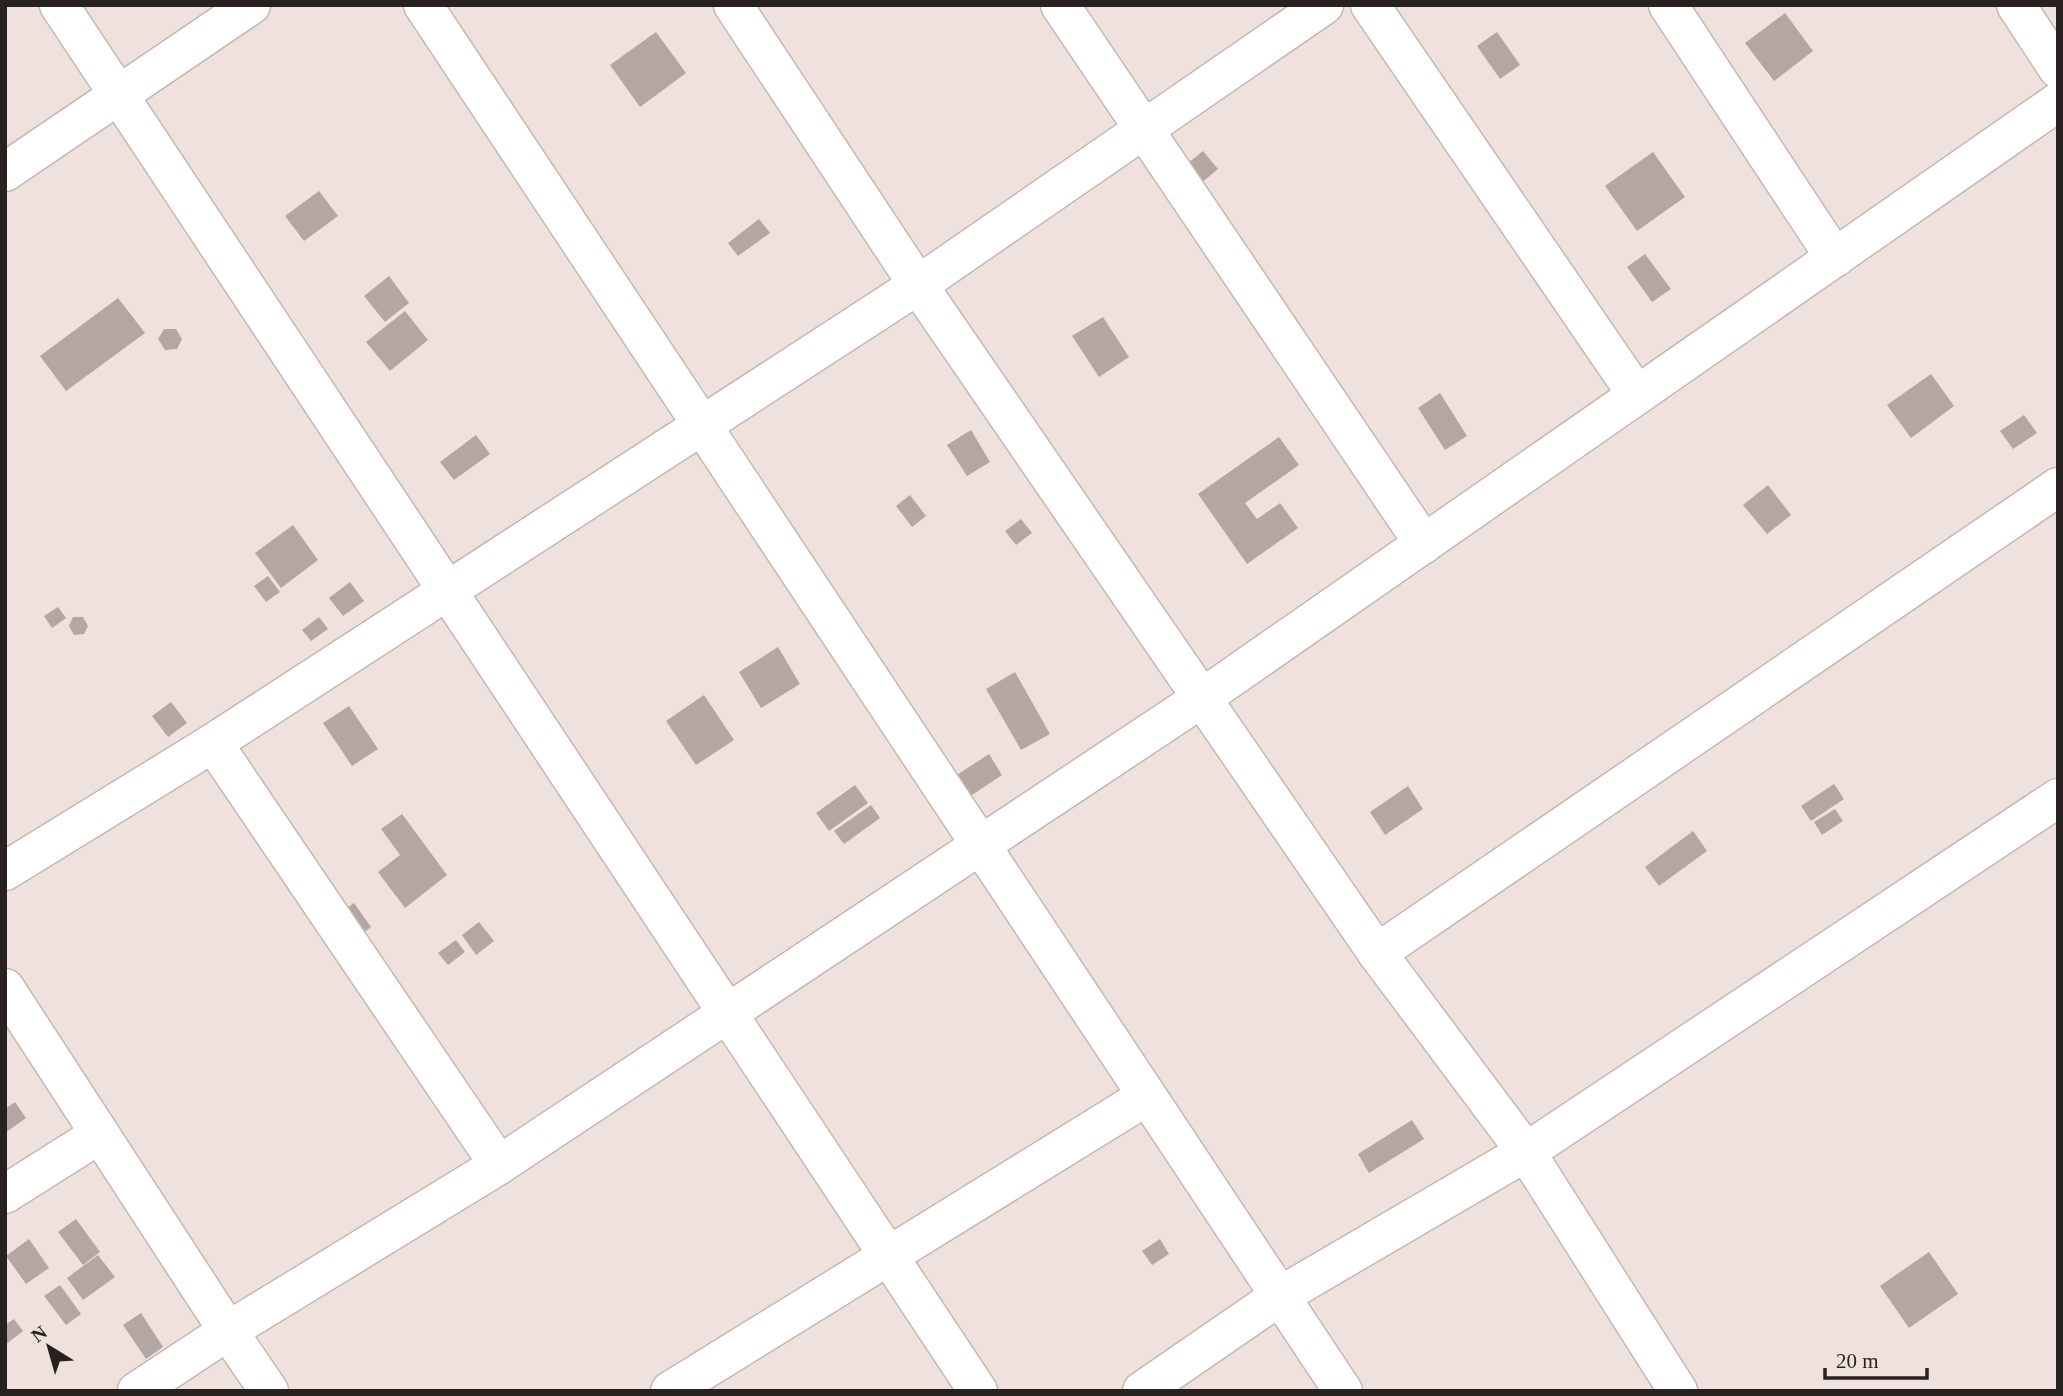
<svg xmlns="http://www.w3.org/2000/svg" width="2063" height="1396" font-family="'Times New Roman',serif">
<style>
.building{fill:#b4a7a3}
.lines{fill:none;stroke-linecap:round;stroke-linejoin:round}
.minor-casing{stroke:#c5b8b4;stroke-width:41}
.minor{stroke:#fff;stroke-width:38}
</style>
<rect width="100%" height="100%" fill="#efe1dd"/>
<g class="building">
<path d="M 1785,13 L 1813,51 L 1774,81 L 1745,43 Z"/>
<path d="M 656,32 L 686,73 L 640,107 L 610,65 Z"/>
<path d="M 1497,32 L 1520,65 L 1500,79 L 1477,46 Z"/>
<path d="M 1203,151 L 1218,169 L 1182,199 L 1167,180 Z"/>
<path d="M 1653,152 L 1685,197 L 1637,231 L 1605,186 Z"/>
<path d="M 319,191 L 338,216 L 304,241 L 285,216 Z"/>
<path d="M 759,219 L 770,233 L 738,256 L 728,243 Z"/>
<path d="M 1645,254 L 1671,289 L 1652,302 L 1627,267 Z"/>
<path d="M 389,276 L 409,303 L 385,322 L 364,296 Z"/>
<path d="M 118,298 L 145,333 L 66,391 L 40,356 Z"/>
<path d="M 405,311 L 428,340 L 390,371 L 366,342 Z"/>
<path d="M 1103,317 L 1129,357 L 1099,377 L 1072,336 Z"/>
<path d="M 164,329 L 176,329 L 182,339 L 177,349 L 165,350 L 158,339 Z"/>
<path d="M 1931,374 L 1954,406 L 1911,438 L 1887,405 Z"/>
<path d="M 1440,393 L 1467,436 L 1445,450 L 1418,408 Z"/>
<path d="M 2024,415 L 2037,433 L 2013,449 L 2000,431 Z"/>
<path d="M 971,430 L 990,462 L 967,476 L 947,445 Z"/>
<path d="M 476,435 L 490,454 L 454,480 L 440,462 Z"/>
<path d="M 1279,437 L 1299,465 L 1245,503 L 1257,519 L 1280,503 L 1298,528 L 1247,564 L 1198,494 Z"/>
<path d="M 1768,485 L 1791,515 L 1767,534 L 1743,505 Z"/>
<path d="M 910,495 L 926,516 L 912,527 L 896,506 Z"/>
<path d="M 1021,519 L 1032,533 L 1016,545 L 1005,531 Z"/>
<path d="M 293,525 L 318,560 L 281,588 L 255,553 Z"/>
<path d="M 268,576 L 280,592 L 266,602 L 254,586 Z"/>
<path d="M 350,582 L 364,601 L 343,616 L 329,598 Z"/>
<path d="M 58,607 L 66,618 L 52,628 L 44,616 Z"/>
<path d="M 73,617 L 83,617 L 88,626 L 84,634 L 74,635 L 69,626 Z"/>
<path d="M 319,617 L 328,629 L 311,641 L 302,630 Z"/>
<path d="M 778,647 L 800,684 L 761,708 L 739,672 Z"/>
<path d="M 1015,672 L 1050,734 L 1021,750 L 986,689 Z"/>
<path d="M 704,695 L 734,740 L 696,765 L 666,721 Z"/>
<path d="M 171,702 L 187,723 L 168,737 L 152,716 Z"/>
<path d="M 349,706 L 378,749 L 352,766 L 323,723 Z"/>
<path d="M 989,754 L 1002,775 L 963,801 L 949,780 Z"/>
<path d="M 1834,784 L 1844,799 L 1811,821 L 1801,806 Z"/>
<path d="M 855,785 L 868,803 L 829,831 L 816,813 Z"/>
<path d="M 1408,786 L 1423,809 L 1385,835 L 1370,812 Z"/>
<path d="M 871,805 L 880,818 L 844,844 L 834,831 Z"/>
<path d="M 1835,809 L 1843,821 L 1822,835 L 1814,822 Z"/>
<path d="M 402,814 L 447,875 L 405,908 L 378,872 L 400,855 L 381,829 Z"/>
<path d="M 1693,831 L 1707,851 L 1659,886 L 1645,867 Z"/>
<path d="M 354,903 L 371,927 L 358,937 L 340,913 Z"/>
<path d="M 479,922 L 494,941 L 476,955 L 462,935 Z"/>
<path d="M 456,940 L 465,952 L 448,965 L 438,953 Z"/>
<path d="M 15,1102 L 26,1118 L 5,1133 L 5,1109 Z"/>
<path d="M 1412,1120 L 1424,1139 L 1369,1173 L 1358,1154 Z"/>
<path d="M 76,1219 L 100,1252 L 83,1265 L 58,1232 Z"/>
<path d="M 29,1239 L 49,1268 L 26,1284 L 6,1256 Z"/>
<path d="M 1160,1239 L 1169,1254 L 1152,1265 L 1142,1251 Z"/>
<path d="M 1929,1252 L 1958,1294 L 1909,1328 L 1880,1286 Z"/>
<path d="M 98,1255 L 115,1277 L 83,1300 L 67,1278 Z"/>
<path d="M 60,1285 L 81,1314 L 66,1325 L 44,1296 Z"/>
<path d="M 141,1313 L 163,1347 L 146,1359 L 123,1325 Z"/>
<path d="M 14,1319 L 23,1331 L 5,1345 L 5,1325 Z"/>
</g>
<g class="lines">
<defs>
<g id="minor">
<path d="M 59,5 L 978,1391"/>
<path d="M 423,5 L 1343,1391"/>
<path d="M 733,5 L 918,285 L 1377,953 L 1526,1152 L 1678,1391"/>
<path d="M 1060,5 L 1424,544"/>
<path d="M 1370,5 L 1637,395"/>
<path d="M 1668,5 L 1835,258"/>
<path d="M 2016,5 L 2058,69"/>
<path d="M 5,172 L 251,5"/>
<path d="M 5,871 L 213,743 L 918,285 L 1324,5"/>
<path d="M 1377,953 L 2058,487"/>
<path d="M 5,988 L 228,1331 L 269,1391"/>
<path d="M 499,1165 L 1202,698 L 2058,102"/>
<path d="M 5,1194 L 100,1134"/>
<path d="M 137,1391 L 228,1331 L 499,1165 L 213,743"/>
<path d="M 670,1391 L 1147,1096"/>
<path d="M 1142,1391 L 1280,1296 L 1526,1152 L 2058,798"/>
</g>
</defs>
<use href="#minor" class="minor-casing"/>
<use href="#minor" class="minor"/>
</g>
<rect width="2063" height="1396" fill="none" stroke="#272220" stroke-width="14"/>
<g transform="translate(49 1347) rotate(323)" stroke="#efe1dd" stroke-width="5" paint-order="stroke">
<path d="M0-5L12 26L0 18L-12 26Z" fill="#272220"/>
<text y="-10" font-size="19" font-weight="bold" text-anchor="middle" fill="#272220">N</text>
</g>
<path d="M1825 1368v10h102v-10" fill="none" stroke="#272220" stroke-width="3.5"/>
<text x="1836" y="1368" font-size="21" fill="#272220" stroke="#efe1dd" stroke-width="5" paint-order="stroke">20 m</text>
</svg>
